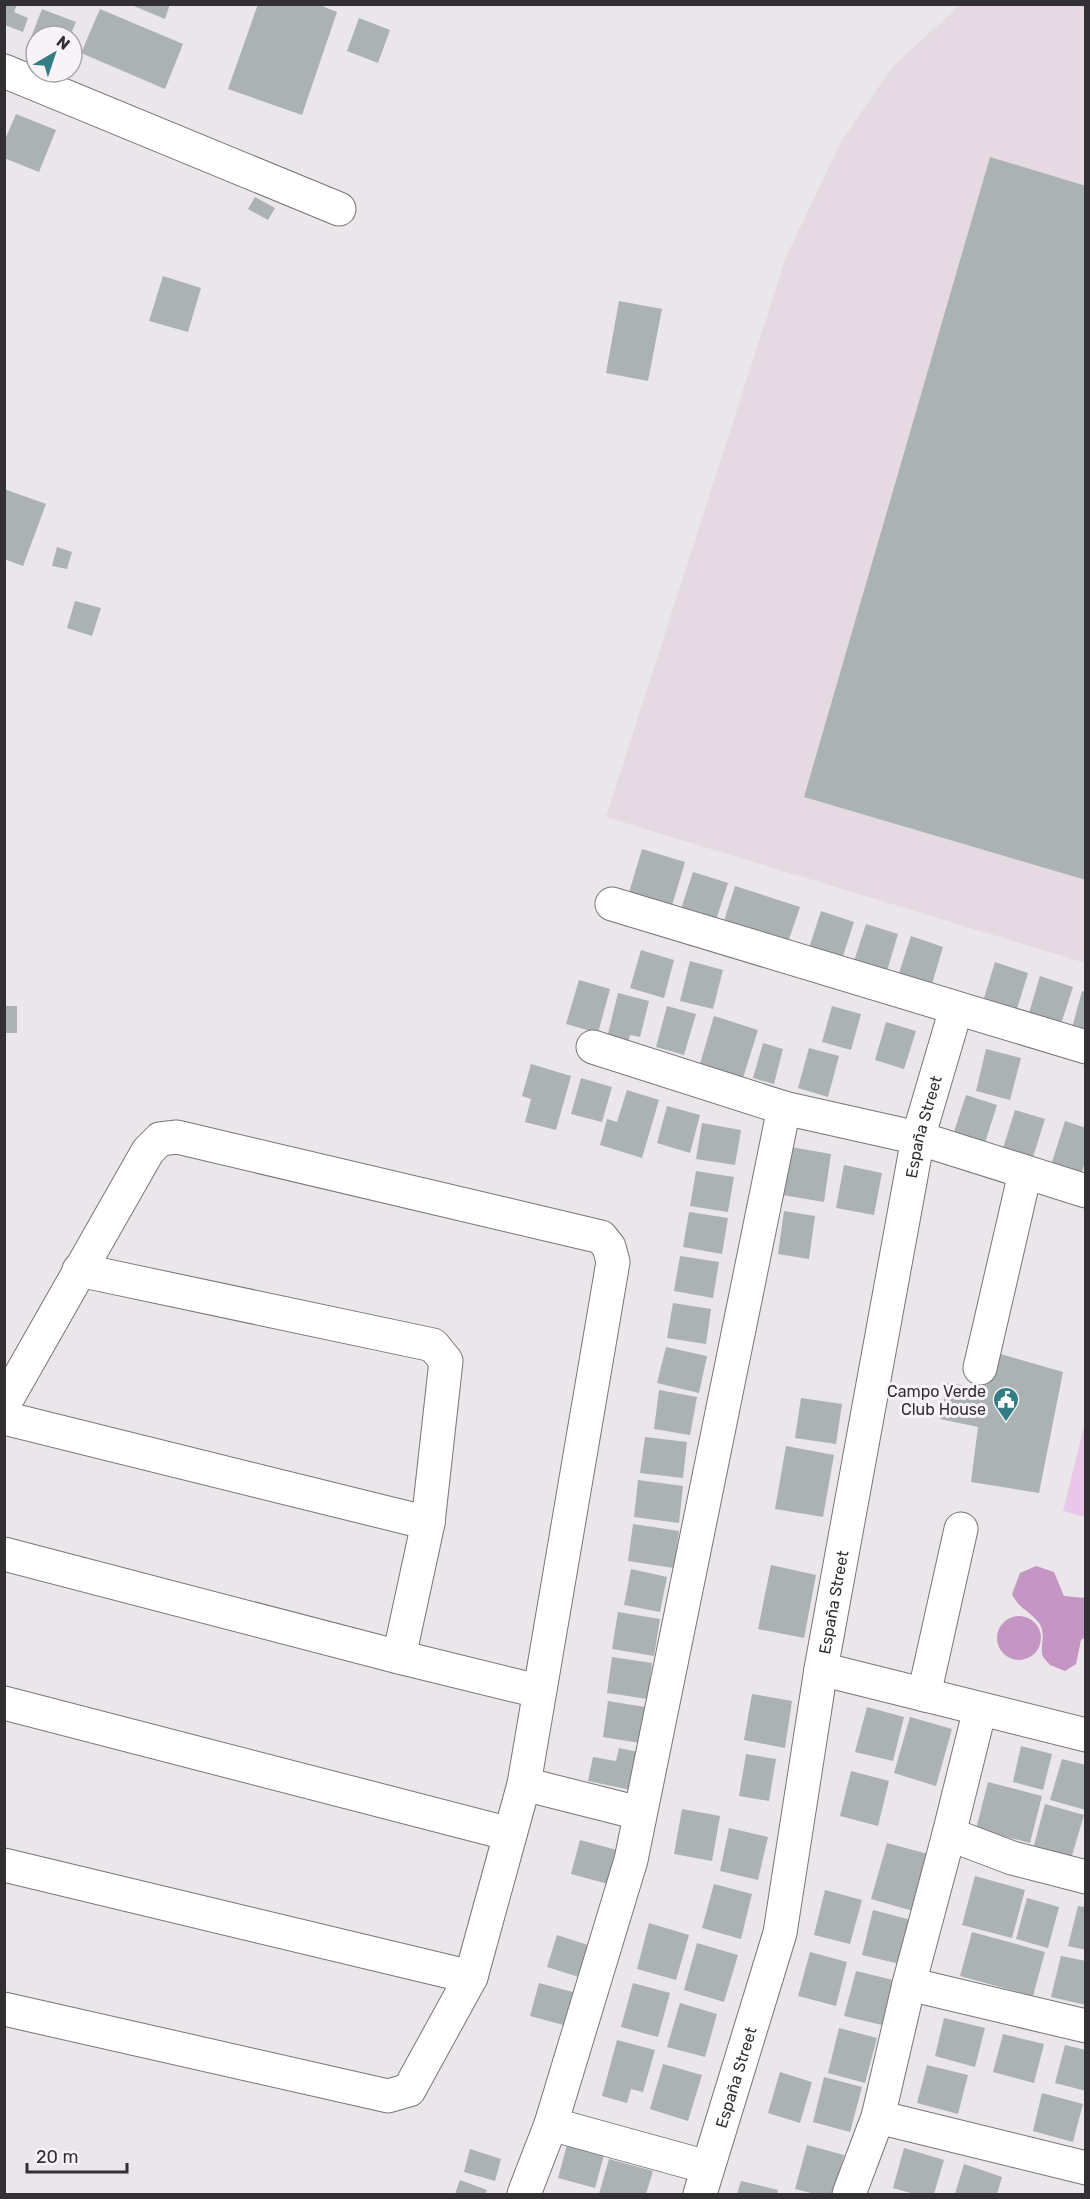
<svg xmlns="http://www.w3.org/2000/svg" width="1090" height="2199" font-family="Rubik,sans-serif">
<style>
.built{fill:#e5dae4}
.green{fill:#eac7e9}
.water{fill:#c596c4}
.building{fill:#abb2b3}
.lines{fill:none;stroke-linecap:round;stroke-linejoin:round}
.minor-casing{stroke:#797579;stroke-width:35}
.minor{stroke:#fff;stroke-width:33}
.labels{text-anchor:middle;stroke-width:6;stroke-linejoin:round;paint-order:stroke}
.street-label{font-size:16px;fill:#323032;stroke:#f8f3f8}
.poi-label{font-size:16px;fill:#323032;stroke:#f8f3f8;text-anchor:end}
</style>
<rect width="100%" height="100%" fill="#eae6ea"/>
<path class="built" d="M 960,5 L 1085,5 L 1085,963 L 606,817 L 786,257 L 841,142 L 893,66 Z"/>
<path class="green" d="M 1085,1423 L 1085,1517 L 1063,1511 Z"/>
<g class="water">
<path d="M 1036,1566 L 1054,1572 L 1064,1596 L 1085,1598 L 1085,1637 L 1081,1640 L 1076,1664 L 1065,1671 L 1050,1665 L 1043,1657 C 1039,1646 1047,1635 1039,1623 C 1030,1611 1018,1608 1012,1594 L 1020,1573 Z"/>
<circle cx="1019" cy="1638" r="22"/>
</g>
<g class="building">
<path d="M 5,4 L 17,4 L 14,12 L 28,18 L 23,32 L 5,25 Z"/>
<path d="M 129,4 L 170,4 L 165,19 Z"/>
<path d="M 258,4 L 317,4 L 337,12 L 302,115 L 228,89 Z"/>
<path d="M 42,9 L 76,22 L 70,36 L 36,36 L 36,43 L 30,40 Z"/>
<path d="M 100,9 L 183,44 L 165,89 L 81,53 Z"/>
<path d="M 359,18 L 390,30 L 378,63 L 347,51 Z"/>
<path d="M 16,114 L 56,130 L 39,172 L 4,158 L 4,142 Z"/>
<path d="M 990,157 L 1086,186 L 1086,880 L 804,797 Z"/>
<path d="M 255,197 L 275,208 L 268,220 L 248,209 Z"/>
<path d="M 163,276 L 201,288 L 188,332 L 149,321 Z"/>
<path d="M 619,301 L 662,309 L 648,381 L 606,373 Z"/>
<path d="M 4,489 L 46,504 L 23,566 L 4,559 Z"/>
<path d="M 57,547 L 72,552 L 67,569 L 52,566 Z"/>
<path d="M 75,601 L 101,608 L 92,636 L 67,628 Z"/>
<path d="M 642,849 L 685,862 L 671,909 L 628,896 Z"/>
<path d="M 693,872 L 728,883 L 716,920 L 681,909 Z"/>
<path d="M 735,886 L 800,907 L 788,942 L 724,921 Z"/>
<path d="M 821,911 L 854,922 L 842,959 L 809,948 Z"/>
<path d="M 866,924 L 898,934 L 887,971 L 854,961 Z"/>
<path d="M 911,936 L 943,947 L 932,984 L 899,973 Z"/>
<path d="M 641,950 L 674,960 L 664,998 L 630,988 Z"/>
<path d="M 690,961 L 723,970 L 713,1009 L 680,1001 Z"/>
<path d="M 995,962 L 1028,973 L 1017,1009 L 984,998 Z"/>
<path d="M 1040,976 L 1073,987 L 1061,1024 L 1029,1013 Z"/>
<path d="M 579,980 L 610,989 L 598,1033 L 566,1024 Z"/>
<path d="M 1082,991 L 1086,992 L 1086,1032 L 1072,1028 Z"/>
<path d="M 618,993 L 649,1001 L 640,1037 L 630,1035 L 626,1052 L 605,1046 Z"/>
<rect x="4" y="1006" width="13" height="27"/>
<path d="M 667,1006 L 696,1014 L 684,1055 L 656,1047 Z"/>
<path d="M 832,1006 L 861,1014 L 851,1050 L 822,1042 Z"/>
<path d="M 714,1016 L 758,1030 L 743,1078 L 700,1064 Z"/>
<path d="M 886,1022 L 916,1031 L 904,1069 L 875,1060 Z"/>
<path d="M 763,1043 L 783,1049 L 774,1084 L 753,1078 Z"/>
<path d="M 809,1048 L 839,1056 L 828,1097 L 798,1088 Z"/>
<path d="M 986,1049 L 1021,1058 L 1010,1100 L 976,1091 Z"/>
<path d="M 531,1064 L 571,1076 L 556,1130 L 525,1122 L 531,1099 L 522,1096 Z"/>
<path d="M 581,1078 L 612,1087 L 602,1122 L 571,1114 Z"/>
<path d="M 627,1090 L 659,1100 L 642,1158 L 600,1145 L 607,1119 L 617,1122 Z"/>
<path d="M 966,1095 L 997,1105 L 983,1149 L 952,1138 Z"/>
<path d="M 667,1106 L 700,1115 L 690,1153 L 657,1143 Z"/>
<path d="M 1015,1110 L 1045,1119 L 1033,1157 L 1003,1148 Z"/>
<path d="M 1065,1121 L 1086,1128 L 1086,1158 L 1081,1175 L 1051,1165 Z"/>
<path d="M 702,1123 L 741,1130 L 735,1165 L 696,1159 Z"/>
<path d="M 791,1147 L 831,1154 L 824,1202 L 783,1195 Z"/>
<path d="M 844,1165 L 882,1173 L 874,1215 L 836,1208 Z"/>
<path d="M 696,1171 L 734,1177 L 728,1212 L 690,1206 Z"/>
<path d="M 784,1211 L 815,1216 L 809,1259 L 778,1254 Z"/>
<path d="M 689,1212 L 728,1218 L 722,1254 L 683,1247 Z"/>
<path d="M 680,1256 L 719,1262 L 713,1298 L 674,1291 Z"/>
<path d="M 673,1303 L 711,1309 L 706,1344 L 667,1338 Z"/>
<path d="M 666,1347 L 707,1356 L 699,1393 L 657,1383 Z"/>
<path d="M 990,1351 L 1063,1372 L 1039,1493 L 971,1482 L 978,1427 L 940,1419 L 947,1383 L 982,1388 Z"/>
<path d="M 659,1390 L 697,1397 L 690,1435 L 654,1429 Z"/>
<path d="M 801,1398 L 842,1404 L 836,1444 L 795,1438 Z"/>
<path d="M 645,1437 L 687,1442 L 683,1478 L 640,1473 Z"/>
<path d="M 786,1446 L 834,1455 L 823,1517 L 775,1509 Z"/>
<path d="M 638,1480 L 683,1486 L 679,1523 L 634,1517 Z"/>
<path d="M 633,1524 L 679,1531 L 674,1568 L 628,1561 Z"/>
<path d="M 771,1565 L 816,1575 L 804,1638 L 758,1629 Z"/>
<path d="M 631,1569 L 667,1577 L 660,1612 L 624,1605 Z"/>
<path d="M 618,1612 L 660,1619 L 654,1656 L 612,1649 Z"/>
<path d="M 612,1657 L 652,1663 L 648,1699 L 607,1693 Z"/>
<path d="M 752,1694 L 792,1701 L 785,1748 L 744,1740 Z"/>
<path d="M 608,1701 L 645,1707 L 640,1743 L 603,1737 Z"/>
<path d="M 867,1707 L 904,1717 L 893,1761 L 855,1752 Z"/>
<path d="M 910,1717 L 952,1729 L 936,1786 L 894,1773 Z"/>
<path d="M 1021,1746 L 1052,1754 L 1043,1790 L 1013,1782 Z"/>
<path d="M 619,1748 L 638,1752 L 631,1790 L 588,1781 L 593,1757 L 616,1761 Z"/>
<path d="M 746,1754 L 776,1759 L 769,1801 L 739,1796 Z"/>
<path d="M 1062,1759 L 1086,1765 L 1086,1810 L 1050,1800 Z"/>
<path d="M 851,1771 L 889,1781 L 878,1826 L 840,1816 Z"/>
<path d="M 988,1782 L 1042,1796 L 1030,1843 L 976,1829 Z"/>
<path d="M 1045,1804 L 1084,1815 L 1071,1859 L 1033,1849 Z"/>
<path d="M 682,1809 L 720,1816 L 712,1861 L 674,1854 Z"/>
<path d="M 729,1828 L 768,1837 L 758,1880 L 720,1871 Z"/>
<path d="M 580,1840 L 617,1850 L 608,1884 L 571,1874 Z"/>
<path d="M 887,1843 L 928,1854 L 913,1911 L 871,1899 Z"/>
<path d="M 975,1876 L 1025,1890 L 1012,1938 L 962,1925 Z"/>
<path d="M 714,1884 L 752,1894 L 741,1939 L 702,1928 Z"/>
<path d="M 825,1890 L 862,1900 L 850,1944 L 814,1935 Z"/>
<path d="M 1027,1898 L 1059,1907 L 1048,1948 L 1016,1939 Z"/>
<path d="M 1078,1906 L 1086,1907 L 1086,1950 L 1068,1946 Z"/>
<path d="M 873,1910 L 911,1920 L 900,1964 L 862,1955 Z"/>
<path d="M 649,1923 L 689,1935 L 676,1980 L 637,1969 Z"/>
<path d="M 972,1932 L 1045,1952 L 1033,1996 L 960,1976 Z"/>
<path d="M 557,1935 L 591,1946 L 582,1978 L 547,1967 Z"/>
<path d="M 697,1943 L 738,1955 L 724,2002 L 684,1990 Z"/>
<path d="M 810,1952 L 847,1962 L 836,2006 L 798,1996 Z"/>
<path d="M 1061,1956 L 1086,1961 L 1086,2005 L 1051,1997 Z"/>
<path d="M 856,1971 L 893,1980 L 882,2025 L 844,2016 Z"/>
<path d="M 539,1983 L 580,1994 L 571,2027 L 530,2016 Z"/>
<path d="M 633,1983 L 670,1993 L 658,2037 L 621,2027 Z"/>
<path d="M 680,2003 L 717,2014 L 705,2057 L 667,2047 Z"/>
<path d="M 944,2018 L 985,2028 L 975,2067 L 935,2056 Z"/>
<path d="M 839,2028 L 877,2038 L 865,2083 L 828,2073 Z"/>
<path d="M 1003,2034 L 1044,2044 L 1034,2083 L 993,2072 Z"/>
<path d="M 617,2040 L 655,2050 L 643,2092 L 631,2089 L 627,2103 L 602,2096 Z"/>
<path d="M 1065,2045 L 1086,2050 L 1086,2091 L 1055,2083 Z"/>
<path d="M 663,2064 L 702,2075 L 688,2121 L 650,2109 Z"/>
<path d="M 927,2065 L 968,2075 L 958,2114 L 917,2103 Z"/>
<path d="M 780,2072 L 812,2082 L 800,2123 L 768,2113 Z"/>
<path d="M 824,2077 L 862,2087 L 850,2132 L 813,2122 Z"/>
<path d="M 1042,2093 L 1083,2104 L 1073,2142 L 1033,2131 Z"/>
<path d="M 567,2145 L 604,2155 L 595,2188 L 558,2178 Z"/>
<path d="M 807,2145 L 844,2155 L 834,2194 L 815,2194 L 795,2189 Z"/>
<path d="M 904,2148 L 944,2160 L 934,2194 L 914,2194 L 893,2188 Z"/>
<path d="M 470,2149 L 501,2159 L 495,2181 L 464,2172 Z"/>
<path d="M 609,2159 L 653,2171 L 646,2194 L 599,2194 Z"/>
<path d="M 964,2164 L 1002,2177 L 997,2194 L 955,2194 Z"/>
<path d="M 460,2180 L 487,2190 L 485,2194 L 455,2194 Z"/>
<path d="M 741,2181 L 778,2190 L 777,2194 L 737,2194 Z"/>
</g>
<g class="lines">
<defs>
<g id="minor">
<path d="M 4,71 L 339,209"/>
<path d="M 612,904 L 1086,1047"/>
<path d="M 593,1047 L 784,1108 L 918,1138 L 1086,1191"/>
<path d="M 79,1270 L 433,1345 L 446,1361 L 428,1523 L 399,1657"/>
<path d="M 980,1368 L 1025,1173"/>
<path d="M 4,1404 L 148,1151 L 160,1139 L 177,1137 L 601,1237 L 609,1247 L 613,1262 L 524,1784 L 471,1977 L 409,2090 L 388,2096 L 4,2009"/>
<path d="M 4,1418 L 428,1523"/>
<path d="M 4,1554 L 399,1657 L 538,1691"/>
<path d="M 821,1669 L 1086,1735"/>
<path d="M 924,1695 L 961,1529"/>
<path d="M 4,1703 L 510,1834"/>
<path d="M 524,1784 L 639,1813"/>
<path d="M 949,1834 L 980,1709"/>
<path d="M 4,1865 L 471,1977"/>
<path d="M 909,1984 L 949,1834 L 1012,1858 L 1086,1877"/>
<path d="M 878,2117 L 909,1984 L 1086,2026"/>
<path d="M 551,2124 L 707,2167"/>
<path d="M 524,2194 L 551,2124 L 631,1860 L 784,1108"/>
<path id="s1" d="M 700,2194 L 780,1933 L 821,1669 L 918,1138 L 956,1009"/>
<path d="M 849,2194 L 878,2117 L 1086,2168"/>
</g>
</defs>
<use href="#minor" class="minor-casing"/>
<use href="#minor" class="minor"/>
</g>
<defs>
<symbol id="civic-pin" viewBox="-11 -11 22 30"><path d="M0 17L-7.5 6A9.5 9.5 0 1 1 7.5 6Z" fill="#357d85" stroke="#f8f3f8"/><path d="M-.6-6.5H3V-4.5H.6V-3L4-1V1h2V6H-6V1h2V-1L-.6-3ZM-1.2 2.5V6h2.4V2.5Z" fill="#fff"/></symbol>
</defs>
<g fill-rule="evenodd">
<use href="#civic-pin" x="991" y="1385" width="30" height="40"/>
</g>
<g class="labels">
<g class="street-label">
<text dy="6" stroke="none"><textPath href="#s1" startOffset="1092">España Street</textPath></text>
<text dy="6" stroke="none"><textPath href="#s1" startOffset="608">España Street</textPath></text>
<text dy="6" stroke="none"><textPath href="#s1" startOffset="122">España Street</textPath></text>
</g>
<g class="poi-label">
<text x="986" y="1397">Campo Verde<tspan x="986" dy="18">Club House</tspan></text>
</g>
</g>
<rect width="1090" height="2199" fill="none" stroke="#323032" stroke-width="12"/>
<g transform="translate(54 54) rotate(39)"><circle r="28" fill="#f8f3f8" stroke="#a9a5a9" stroke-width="1.5"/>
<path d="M0-4.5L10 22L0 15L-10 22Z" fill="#357d85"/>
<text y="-9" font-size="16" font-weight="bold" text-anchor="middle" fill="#323032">N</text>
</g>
<path d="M27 2163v9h100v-9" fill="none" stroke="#323032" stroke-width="3"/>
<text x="36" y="2163" font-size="18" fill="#323032" stroke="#f8f3f8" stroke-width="4.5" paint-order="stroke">20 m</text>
</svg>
